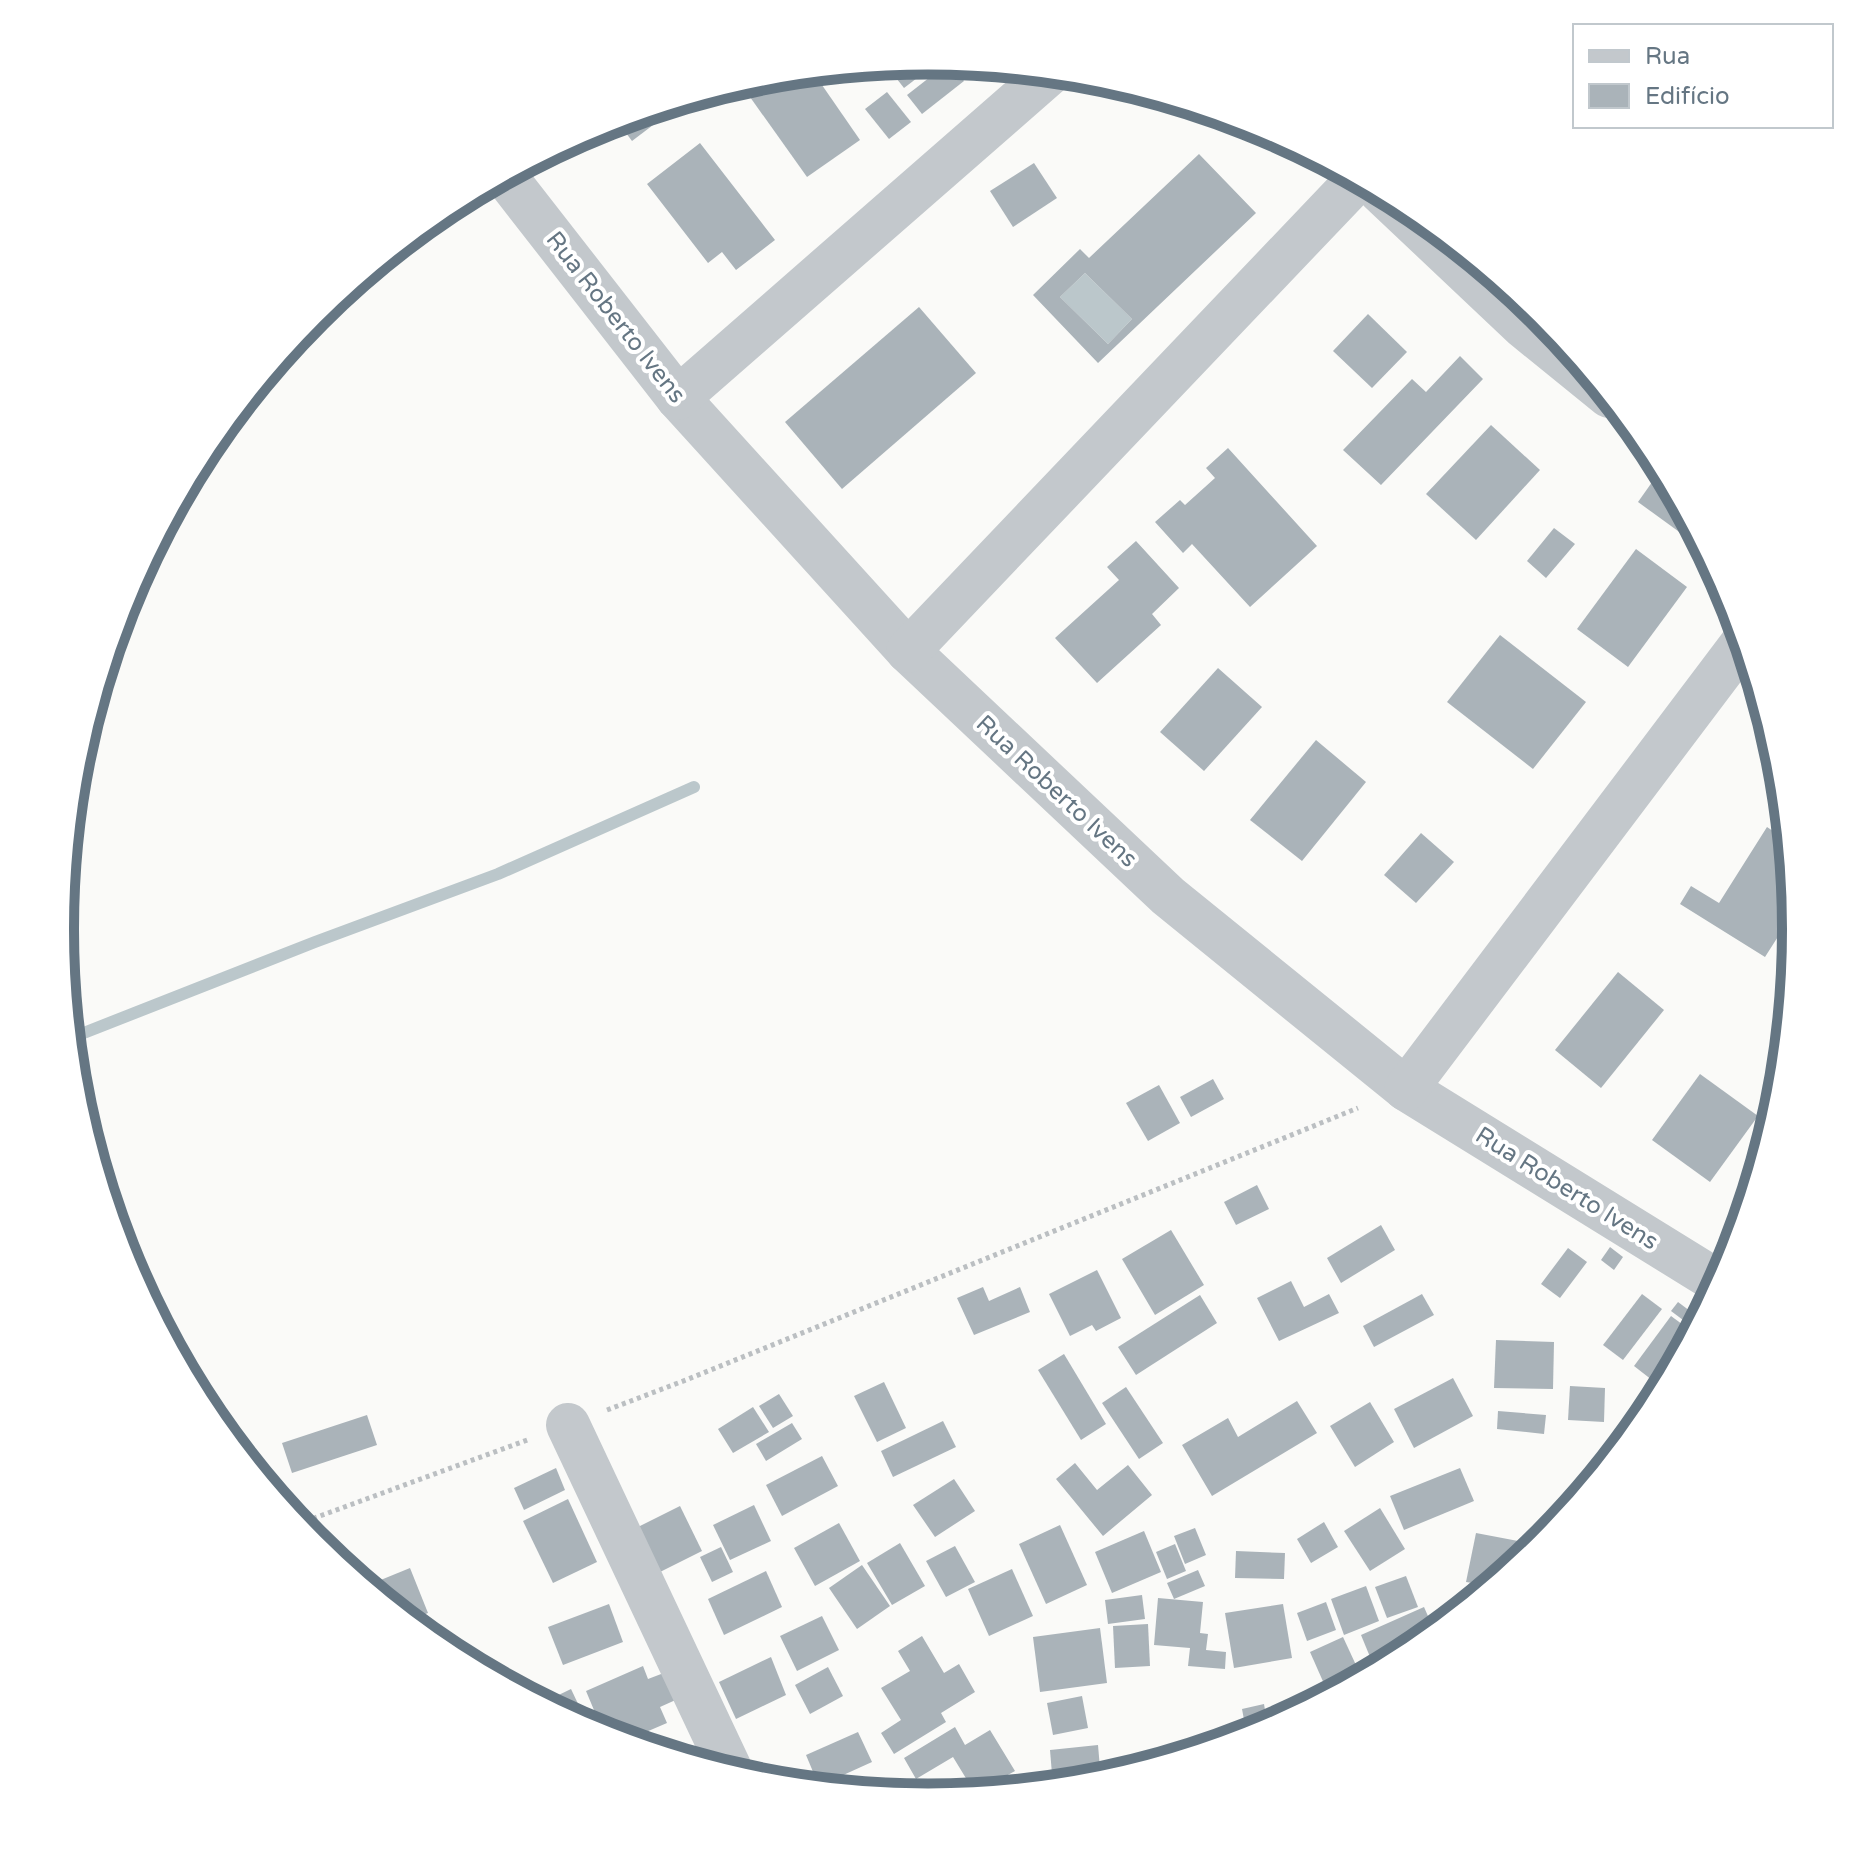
<svg xmlns="http://www.w3.org/2000/svg" width="1857" height="1859" font-family="'Varela Round',sans-serif">
<style>
.water{fill:#bbc7cb}
.lines{fill:none;stroke-linecap:round;stroke-linejoin:round}
.stream{stroke:#bbc7cb;stroke-width:12}
.building{fill:#aab3b9;fill-rule:evenodd}
.path{stroke:#bbbfc2;stroke-width:5;stroke-dasharray:4 4;stroke-linecap:butt}
.minor{stroke:#c3c8cc;stroke-width:44}
.labels{text-anchor:middle;stroke-width:8;stroke-linejoin:round;paint-order:stroke}
.street-label{font-size:24px;fill:#657683;stroke:#fff}
.rim{fill:none;stroke:#657683;stroke-width:10}
</style>
<rect width="100%" height="100%" fill="#fafaf8"/>
<path class="water" d="M 1085,273 L 1132,319 L 1108,344 L 1060,297 Z"/>
<g class="lines">
<path class="stream" d="M 71,1038 L 315,942 L 498,874 L 694,787"/>
</g>
<g class="building">
<path d="M 929,61 L 938,62 L 904,88 L 886,65 Z"/>
<path d="M 948,63 L 951,63 L 964,81 L 922,114 L 907,95 Z"/>
<path d="M 813,72 L 860,140 L 807,177 L 750,97 L 781,76 Z"/>
<path d="M 887,92 L 911,122 L 889,139 L 865,109 Z"/>
<path d="M 686,100 L 632,141 L 617,121 Z"/>
<path d="M 700,143 L 775,240 L 736,270 L 722,252 L 708,263 L 647,184 Z"/>
<path d="M 1199,154 L 1256,213 L 1098,363 L 1033,295 L 1080,249 L 1089,258 ZM 1085,273 L 1132,319 L 1108,344 L 1060,297 Z"/>
<path d="M 1034,163 L 1057,198 L 1013,227 L 990,191 Z"/>
<path d="M 919,307 L 976,373 L 842,489 L 785,422 Z"/>
<path d="M 1368,314 L 1407,352 L 1372,388 L 1333,351 Z"/>
<path d="M 1460,356 L 1483,379 L 1381,485 L 1343,450 L 1412,379 L 1426,392 Z"/>
<path d="M 1491,425 L 1540,470 L 1476,540 L 1426,494 Z"/>
<path d="M 1228,448 L 1317,546 L 1250,607 L 1192,544 L 1183,553 L 1155,522 L 1180,500 L 1185,505 L 1215,478 L 1206,468 Z"/>
<path d="M 1655,478 L 1675,492 L 1695,531 L 1689,539 L 1638,502 Z"/>
<path d="M 1554,528 L 1575,544 L 1546,578 L 1527,561 Z"/>
<path d="M 1136,541 L 1179,588 L 1152,614 L 1161,625 L 1097,683 L 1055,638 L 1119,580 L 1107,567 Z"/>
<path d="M 1636,549 L 1687,587 L 1628,667 L 1577,629 Z"/>
<path d="M 1500,635 L 1586,702 L 1533,769 L 1447,702 Z"/>
<path d="M 1218,668 L 1262,707 L 1204,771 L 1160,732 Z"/>
<path d="M 1316,740 L 1366,782 L 1302,861 L 1250,820 Z"/>
<path d="M 1767,827 L 1788,841 L 1795,910 L 1765,957 L 1680,904 L 1691,886 L 1719,903 Z"/>
<path d="M 1421,833 L 1454,862 L 1416,903 L 1384,875 Z"/>
<path d="M 1618,972 L 1664,1010 L 1601,1088 L 1555,1050 Z"/>
<path d="M 1700,1074 L 1758,1116 L 1710,1182 L 1652,1140 Z"/>
<path d="M 1213,1079 L 1224,1099 L 1191,1117 L 1180,1097 Z"/>
<path d="M 1159,1085 L 1180,1123 L 1148,1141 L 1126,1103 Z"/>
<path d="M 1257,1185 L 1269,1209 L 1236,1225 L 1224,1202 Z"/>
<path d="M 1381,1225 L 1395,1250 L 1341,1283 L 1327,1258 Z"/>
<path d="M 1171,1230 L 1204,1285 L 1155,1315 L 1122,1259 Z"/>
<path d="M 1610,1247 L 1623,1257 L 1614,1270 L 1601,1260 Z"/>
<path d="M 1568,1248 L 1587,1262 L 1560,1298 L 1541,1284 Z"/>
<path d="M 1097,1270 L 1121,1318 L 1096,1331 L 1092,1325 L 1070,1336 L 1049,1294 Z"/>
<path d="M 1291,1281 L 1304,1307 L 1329,1294 L 1339,1313 L 1279,1341 L 1257,1298 Z"/>
<path d="M 983,1287 L 989,1301 L 1020,1287 L 1030,1312 L 974,1335 L 957,1298 Z"/>
<path d="M 1422,1294 L 1434,1315 L 1374,1347 L 1363,1326 Z"/>
<path d="M 1642,1294 L 1662,1309 L 1623,1360 L 1603,1345 Z"/>
<path d="M 1200,1295 L 1217,1323 L 1136,1375 L 1118,1347 Z"/>
<path d="M 1678,1302 L 1698,1317 L 1691,1326 L 1671,1311 Z"/>
<path d="M 1671,1316 L 1690,1330 L 1652,1380 L 1634,1366 Z"/>
<path d="M 1496,1340 L 1554,1342 L 1553,1389 L 1494,1388 Z"/>
<path d="M 1064,1354 L 1106,1424 L 1081,1440 L 1038,1370 Z"/>
<path d="M 1453,1378 L 1473,1416 L 1414,1448 L 1394,1409 Z"/>
<path d="M 884,1382 L 906,1428 L 877,1442 L 854,1396 Z"/>
<path d="M 1570,1386 L 1605,1388 L 1604,1422 L 1568,1420 Z"/>
<path d="M 1126,1387 L 1163,1443 L 1139,1459 L 1102,1403 Z"/>
<path d="M 779,1394 L 793,1416 L 773,1428 L 759,1406 Z"/>
<path d="M 1297,1401 L 1317,1433 L 1212,1496 L 1182,1445 L 1228,1418 L 1238,1437 Z"/>
<path d="M 1370,1402 L 1394,1442 L 1355,1467 L 1330,1426 Z"/>
<path d="M 753,1407 L 769,1432 L 733,1453 L 718,1429 Z"/>
<path d="M 1498,1411 L 1546,1415 L 1544,1434 L 1497,1429 Z"/>
<path d="M 367,1415 L 377,1445 L 292,1473 L 282,1443 Z"/>
<path d="M 943,1421 L 956,1447 L 893,1477 L 881,1451 Z"/>
<path d="M 792,1423 L 802,1439 L 766,1461 L 756,1444 Z"/>
<path d="M 822,1456 L 838,1486 L 782,1516 L 766,1485 Z"/>
<path d="M 1075,1463 L 1097,1490 L 1128,1465 L 1152,1495 L 1103,1536 L 1056,1479 Z"/>
<path d="M 556,1468 L 565,1490 L 524,1510 L 514,1488 Z"/>
<path d="M 1460,1468 L 1474,1501 L 1404,1530 L 1390,1496 Z"/>
<path d="M 954,1479 L 975,1511 L 935,1537 L 913,1505 Z"/>
<path d="M 1588,1488 L 1573,1507 L 1568,1498 Z"/>
<path d="M 568,1499 L 597,1562 L 553,1583 L 523,1521 Z"/>
<path d="M 754,1505 L 771,1541 L 730,1560 L 713,1525 Z"/>
<path d="M 680,1506 L 702,1551 L 660,1572 L 638,1527 Z"/>
<path d="M 1380,1508 L 1405,1549 L 1370,1571 L 1344,1531 Z"/>
<path d="M 1324,1522 L 1338,1547 L 1311,1563 L 1297,1539 Z"/>
<path d="M 839,1523 L 860,1561 L 815,1586 L 794,1548 Z"/>
<path d="M 1559,1523 L 1542,1544 L 1538,1548 L 1534,1530 Z"/>
<path d="M 1060,1525 L 1087,1585 L 1046,1604 L 1019,1544 Z"/>
<path d="M 1195,1528 L 1206,1555 L 1185,1564 L 1174,1536 Z"/>
<path d="M 1144,1531 L 1161,1572 L 1112,1593 L 1095,1552 Z"/>
<path d="M 1476,1533 L 1528,1543 L 1526,1558 L 1491,1586 L 1466,1582 Z"/>
<path d="M 900,1543 L 925,1586 L 892,1605 L 867,1563 Z"/>
<path d="M 1175,1544 L 1186,1571 L 1167,1579 L 1156,1552 Z"/>
<path d="M 955,1546 L 975,1582 L 946,1597 L 926,1561 Z"/>
<path d="M 721,1547 L 733,1572 L 712,1582 L 700,1557 Z"/>
<path d="M 1236,1551 L 1285,1553 L 1284,1579 L 1235,1578 Z"/>
<path d="M 862,1565 L 890,1606 L 857,1629 L 829,1588 Z"/>
<path d="M 410,1568 L 428,1613 L 408,1621 L 366,1586 Z"/>
<path d="M 1012,1569 L 1033,1616 L 989,1636 L 968,1589 Z"/>
<path d="M 1198,1570 L 1205,1586 L 1174,1599 L 1167,1583 Z"/>
<path d="M 766,1571 L 782,1607 L 724,1635 L 708,1599 Z"/>
<path d="M 1406,1576 L 1418,1607 L 1387,1618 L 1375,1587 Z"/>
<path d="M 1366,1586 L 1379,1621 L 1344,1635 L 1331,1599 Z"/>
<path d="M 1142,1595 L 1145,1619 L 1108,1624 L 1105,1600 Z"/>
<path d="M 1158,1598 L 1203,1602 L 1200,1633 L 1208,1634 L 1206,1650 L 1226,1652 L 1225,1669 L 1188,1666 L 1190,1648 L 1154,1645 Z"/>
<path d="M 1326,1602 L 1336,1630 L 1307,1641 L 1297,1613 Z"/>
<path d="M 609,1604 L 623,1642 L 563,1665 L 548,1627 Z"/>
<path d="M 1283,1604 L 1292,1658 L 1234,1668 L 1225,1613 Z"/>
<path d="M 1424,1607 L 1435,1632 L 1411,1652 L 1375,1669 L 1361,1635 Z"/>
<path d="M 822,1616 L 839,1650 L 797,1671 L 780,1636 Z"/>
<path d="M 1148,1624 L 1150,1666 L 1115,1668 L 1113,1626 Z"/>
<path d="M 1100,1628 L 1107,1683 L 1040,1692 L 1033,1637 Z"/>
<path d="M 922,1636 L 944,1673 L 959,1664 L 975,1692 L 941,1713 L 946,1722 L 894,1754 L 881,1733 L 901,1720 L 881,1688 L 910,1671 L 898,1651 Z"/>
<path d="M 1343,1637 L 1362,1678 L 1329,1695 L 1310,1652 Z"/>
<path d="M 771,1657 L 786,1695 L 736,1719 L 719,1682 Z"/>
<path d="M 643,1666 L 648,1679 L 669,1671 L 680,1698 L 660,1707 L 667,1723 L 625,1741 L 604,1734 L 586,1691 Z"/>
<path d="M 828,1667 L 843,1696 L 810,1714 L 795,1685 Z"/>
<path d="M 571,1689 L 590,1729 L 542,1703 Z"/>
<path d="M 1082,1696 L 1088,1728 L 1053,1735 L 1047,1703 Z"/>
<path d="M 1264,1704 L 1268,1728 L 1247,1736 L 1242,1709 Z"/>
<path d="M 955,1727 L 965,1745 L 990,1730 L 1015,1771 L 975,1793 L 953,1757 L 916,1779 L 904,1758 Z"/>
<path d="M 858,1732 L 872,1762 L 819,1786 L 806,1755 Z"/>
<path d="M 1098,1745 L 1101,1780 L 1053,1786 L 1050,1750 Z"/>
</g>
<g class="lines">
<g class="path">
<path d="M 607,1410 L 686,1380 L 1358,1108"/>
<path d="M 298,1524 L 530,1439"/>
</g>
<g class="minor">
<path d="M 505,176 L 678,398 L 908,651 L 1168,896 L 1406,1089 L 1720,1283"/>
<path d="M 1380,191 L 1524,327 L 1609,396"/>
<path d="M 678,398 L 1050,73"/>
<path d="M 908,651 L 1358,179"/>
<path d="M 1406,1089 L 1744,641"/>
<path d="M 568,1425 L 732,1773"/>
</g>
</g>
<g class="labels">
<g class="street-label">
<text transform="translate(616 317) rotate(52)" y="8">Rua Roberto Ivens</text>
<text transform="translate(1057 791) rotate(43)" y="8">Rua Roberto Ivens</text>
<text transform="translate(1567 1188) rotate(32)" y="8">Rua Roberto Ivens</text>
</g>
</g>
<path d="M0 0H1857V1859H0ZM74 929a854 854 0 1 1 1708 0a854 854 0 1 1-1708 0Z" fill="#fff" fill-rule="evenodd"/>
<path class="rim" d="M74 929a854 854 0 1 1 1708 0a854 854 0 1 1-1708 0Z"/>
<rect x="1573" y="24" width="260" height="104" fill="#ffffff" stroke="#c1c8cd" stroke-width="2"/>
<rect x="1589" y="50" width="40" height="12" fill="#c3c8cc" stroke="#c1c8cd" stroke-width="2"/>
<text x="1645" y="64" font-size="24" fill="#657683">Rua</text>
<rect x="1589" y="84" width="40" height="24" fill="#aab3b9" stroke="#c1c8cd" stroke-width="2"/>
<text x="1645" y="104" font-size="24" fill="#657683">Edifício</text>
</svg>
